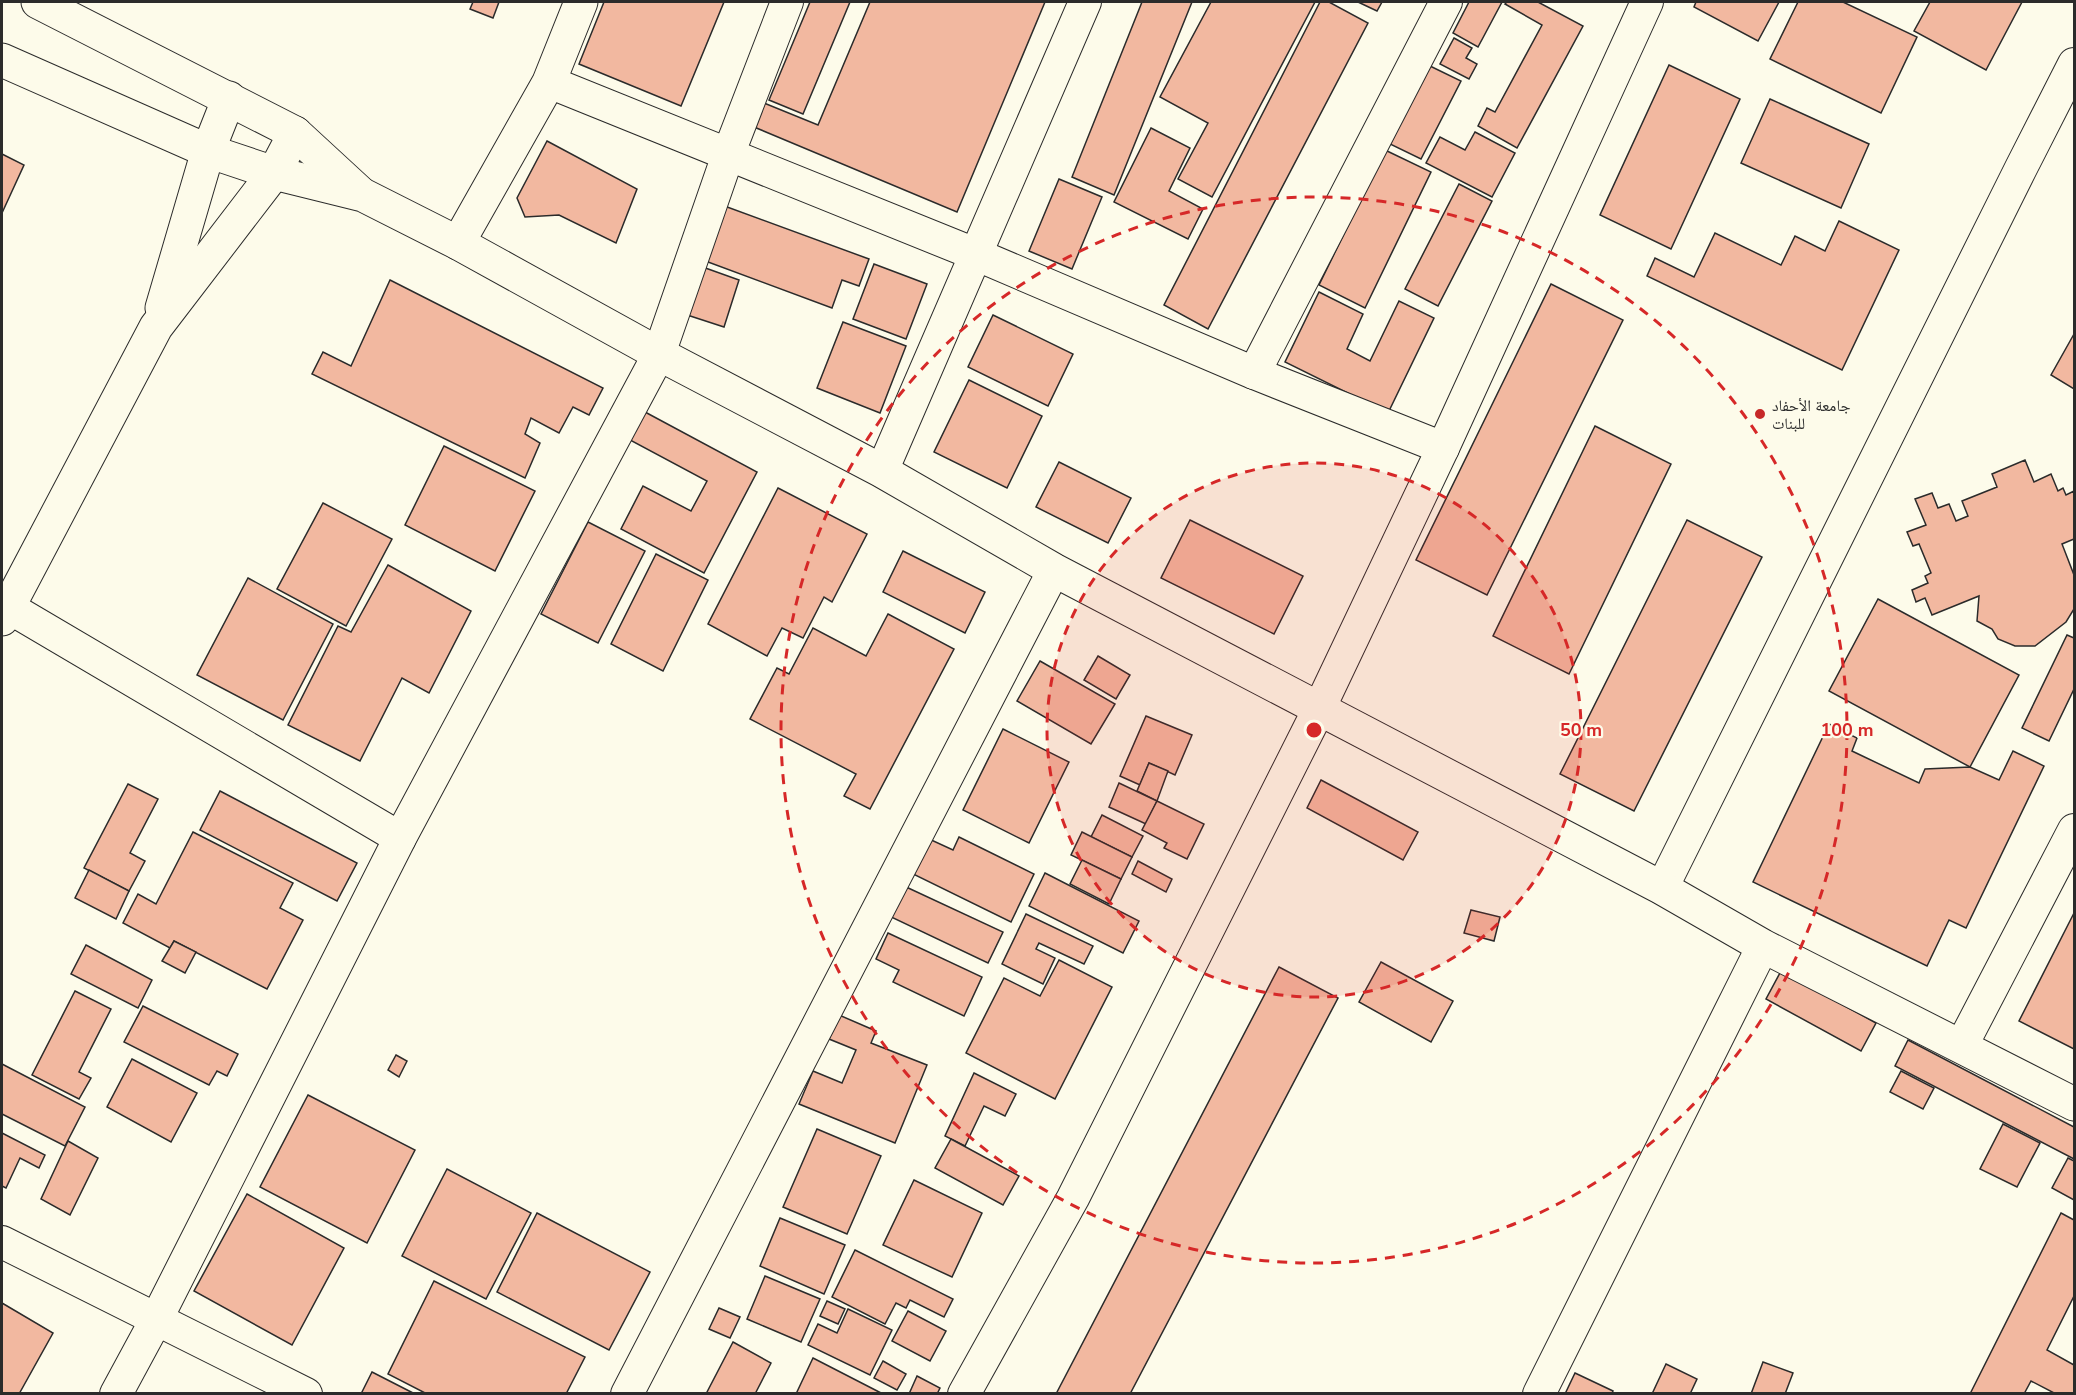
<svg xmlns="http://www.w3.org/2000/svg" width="2076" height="1395" font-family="'Nunito Sans','Noto Naskh Arabic',sans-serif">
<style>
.building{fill:#f2b8a0;stroke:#2b2b2b;stroke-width:1.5}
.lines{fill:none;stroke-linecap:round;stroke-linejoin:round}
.minor-casing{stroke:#2b2b2b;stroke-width:34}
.tertiary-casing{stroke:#2b2b2b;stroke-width:35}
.minor{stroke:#fdfbea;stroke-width:32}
.tertiary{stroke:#fdfbea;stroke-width:33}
.ring{fill:none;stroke:#d62828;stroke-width:3;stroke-dasharray:10 8}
.poi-dot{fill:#c62828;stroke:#fdfbea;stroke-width:2}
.labels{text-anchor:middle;stroke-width:4.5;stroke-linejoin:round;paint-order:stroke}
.poi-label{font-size:16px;fill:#2b2b2b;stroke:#fdfbea;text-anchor:start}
.centre{fill:#d62828;stroke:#fdfbea;stroke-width:3}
.ring-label{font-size:18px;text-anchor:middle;font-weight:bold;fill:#d62828;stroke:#fdfbea;stroke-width:4.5;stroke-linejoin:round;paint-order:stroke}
</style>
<rect width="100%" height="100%" fill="#fdfbea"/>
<g class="building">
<path d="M 473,2 L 499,2 L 493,18 L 470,9 Z"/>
<path d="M 604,2 L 724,2 L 681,106 L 579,64 Z"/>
<path d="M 810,2 L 850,2 L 803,114 L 769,100 Z"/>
<path d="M 870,2 L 1045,2 L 957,212 L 754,127 L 764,103 L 818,125 Z"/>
<path d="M 1142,2 L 1192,2 L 1114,195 L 1072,177 Z"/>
<path d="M 1211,2 L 1315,2 L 1212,197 L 1178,179 L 1208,123 L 1160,97 Z"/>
<path d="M 1320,2 L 1329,2 L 1368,23 L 1208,329 L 1164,305 Z"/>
<path d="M 1358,2 L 1382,2 L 1377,11 Z"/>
<path d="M 1469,2 L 1502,2 L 1478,47 L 1453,33 Z"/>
<path d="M 1507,2 L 1538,2 L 1583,26 L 1517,148 L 1478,126 L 1487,108 L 1495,112 L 1542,25 L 1505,4 Z"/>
<path d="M 1696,2 L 1779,2 L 1758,41 L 1694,7 Z"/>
<path d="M 1798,2 L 1843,2 L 1917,37 L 1881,113 L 1770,59 Z"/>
<path d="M 1930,2 L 2022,2 L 1986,70 L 1914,31 Z"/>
<path d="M 1454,38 L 1472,48 L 1466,58 L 1477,64 L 1469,79 L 1440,64 Z"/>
<path d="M 1669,65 L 1740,99 L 1671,249 L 1600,215 Z"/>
<path d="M 1430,66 L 1461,81 L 1421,159 L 1390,144 Z"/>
<path d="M 1770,99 L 1869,144 L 1841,208 L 1741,163 Z"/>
<path d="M 1151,128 L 1190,148 L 1169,191 L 1203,209 L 1188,239 L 1114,202 Z"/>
<path d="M 1475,132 L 1515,153 L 1492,197 L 1426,163 L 1440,137 L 1465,150 Z"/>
<path d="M 547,141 L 637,189 L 616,243 L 559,215 L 525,217 L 517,198 Z"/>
<path d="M 1385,150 L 1431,172 L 1365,308 L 1319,285 Z"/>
<path d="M 2,154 L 24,165 L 2,213 Z"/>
<path d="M 1059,179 L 1102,197 L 1072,269 L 1029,251 Z"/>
<path d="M 1459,184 L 1492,201 L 1438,306 L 1405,289 Z"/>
<path d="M 719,204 L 869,259 L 859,286 L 842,280 L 832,308 L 700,259 Z"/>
<path d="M 1839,221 L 1899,250 L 1842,370 L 1647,276 L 1655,258 L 1694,277 L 1715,233 L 1781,265 L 1795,236 L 1825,251 Z"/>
<path d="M 874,264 L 927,284 L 906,339 L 853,319 Z"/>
<path d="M 697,265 L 739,280 L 724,327 L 681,313 Z"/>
<path d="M 390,280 L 603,388 L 589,415 L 573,407 L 559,433 L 531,418 L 525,434 L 540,443 L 525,478 L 312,374 L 323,352 L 351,366 Z"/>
<path d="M 1551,284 L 1623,320 L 1487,595 L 1416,560 Z"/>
<path d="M 1319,292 L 1363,314 L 1347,349 L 1370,361 L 1399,301 L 1434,318 L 1388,413 L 1285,362 Z"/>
<path d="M 993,315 L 1073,354 L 1048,406 L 968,367 Z"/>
<path d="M 843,322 L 906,346 L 880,413 L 817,388 Z"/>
<path d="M 2074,334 L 2074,389 L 2051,375 Z"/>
<path d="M 969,380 L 1042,416 L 1007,488 L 934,452 Z"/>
<path d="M 645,412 L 757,472 L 704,573 L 621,529 L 643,486 L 691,511 L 707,481 L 630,440 Z"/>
<path d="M 1595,426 L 1671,464 L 1569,674 L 1493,636 Z"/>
<path d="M 444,446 L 535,491 L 495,571 L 405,525 Z"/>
<path d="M 2025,460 L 2034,482 L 2051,474 L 2058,491 L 2063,488 L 2066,495 L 2074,491 L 2074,539 L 2062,544 L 2074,575 L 2074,609 L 2066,622 L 2035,646 L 2015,646 L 1998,639 L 1992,629 L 1977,621 L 1979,596 L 1932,615 L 1925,598 L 1916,602 L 1912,590 L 1928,583 L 1925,576 L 1931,573 L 1919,544 L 1913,546 L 1907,532 L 1926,525 L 1915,499 L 1932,493 L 1938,508 L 1949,504 L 1956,521 L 1968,516 L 1962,501 L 1997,487 L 1992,474 Z"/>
<path d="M 1059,462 L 1131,498 L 1108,543 L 1036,507 Z"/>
<path d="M 778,488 L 867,534 L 832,602 L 824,597 L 803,638 L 782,628 L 767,656 L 708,624 Z"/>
<path d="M 323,503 L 392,539 L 346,626 L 277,589 Z"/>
<path d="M 1190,520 L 1303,576 L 1274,634 L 1161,578 Z"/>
<path d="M 1687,520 L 1762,557 L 1634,811 L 1560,774 Z"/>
<path d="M 588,522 L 645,551 L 598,643 L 541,614 Z"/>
<path d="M 903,551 L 985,592 L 965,633 L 883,592 Z"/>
<path d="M 656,554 L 708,580 L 663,671 L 611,644 Z"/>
<path d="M 388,565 L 471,611 L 429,693 L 402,678 L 360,761 L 288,725 L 338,626 L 351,632 Z"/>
<path d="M 248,578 L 333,624 L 283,720 L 197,675 Z"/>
<path d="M 1878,599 L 2019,675 L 1970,767 L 1829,691 Z"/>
<path d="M 888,614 L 954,649 L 870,809 L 844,796 L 856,774 L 750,719 L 777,668 L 789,674 L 813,628 L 866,656 Z"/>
<path d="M 2067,635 L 2074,638 L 2074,689 L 2049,741 L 2022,728 Z"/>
<path d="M 1098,656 L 1130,675 L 1116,699 L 1084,680 Z"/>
<path d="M 1040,661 L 1115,704 L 1091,744 L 1017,701 Z"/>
<path d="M 1146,716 L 1192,735 L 1175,775 L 1149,763 L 1140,785 L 1120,776 Z"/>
<path d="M 1829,724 L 1857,738 L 1852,751 L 1919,783 L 1925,769 L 1970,767 L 1999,780 L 2013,751 L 2044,766 L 1966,928 L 1949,920 L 1927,966 L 1753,882 Z"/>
<path d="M 1003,729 L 1069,762 L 1029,843 L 963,810 Z"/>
<path d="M 1149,763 L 1168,771 L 1157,801 L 1137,791 Z"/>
<path d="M 1321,780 L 1418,832 L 1403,860 L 1307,808 Z"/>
<path d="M 1119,783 L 1157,801 L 1146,824 L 1109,807 Z"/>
<path d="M 128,784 L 158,799 L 130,853 L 145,861 L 129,891 L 84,868 Z"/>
<path d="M 220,791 L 357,863 L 337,901 L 200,830 Z"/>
<path d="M 1157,801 L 1204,824 L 1187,859 L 1164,848 L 1167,843 L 1142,830 Z"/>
<path d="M 1102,815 L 1143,836 L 1132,857 L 1091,837 Z"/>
<path d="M 193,832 L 293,883 L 280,908 L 303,920 L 267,989 L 174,941 L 170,948 L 123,923 L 138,894 L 156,904 Z"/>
<path d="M 1082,832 L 1132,857 L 1121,879 L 1071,855 Z"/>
<path d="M 959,837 L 1034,874 L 1011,922 L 911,873 L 927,838 L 953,850 Z"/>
<path d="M 1082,860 L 1121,879 L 1109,904 L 1070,884 Z"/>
<path d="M 1138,861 L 1172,879 L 1166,892 L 1132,874 Z"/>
<path d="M 89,870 L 129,891 L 116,919 L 75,898 Z"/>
<path d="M 1045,873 L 1139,921 L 1123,953 L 1029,906 Z"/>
<path d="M 904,886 L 1003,932 L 988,963 L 889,916 Z"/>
<path d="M 1471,910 L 1500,917 L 1494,941 L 1464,933 Z"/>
<path d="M 2074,913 L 2074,1049 L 2019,1021 Z"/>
<path d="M 1026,914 L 1093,946 L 1084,964 L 1039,943 L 1036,949 L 1055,958 L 1043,984 L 1002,964 Z"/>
<path d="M 888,933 L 982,977 L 964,1016 L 893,982 L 899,970 L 876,959 Z"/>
<path d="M 174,941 L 196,952 L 185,973 L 162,961 Z"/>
<path d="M 86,945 L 152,980 L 138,1008 L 71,974 Z"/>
<path d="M 1059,960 L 1112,987 L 1055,1099 L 966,1053 L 1004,978 L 1040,996 Z"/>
<path d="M 1381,962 L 1453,1001 L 1431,1042 L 1359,1002 Z"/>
<path d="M 1279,967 L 1338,998 L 1130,1394 L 1056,1394 Z"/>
<path d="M 1781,971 L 1876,1023 L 1861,1051 L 1766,999 Z"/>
<path d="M 75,991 L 111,1009 L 79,1072 L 91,1078 L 79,1099 L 32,1075 Z"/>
<path d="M 143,1006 L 238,1054 L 227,1076 L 217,1071 L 209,1085 L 124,1042 Z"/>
<path d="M 839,1015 L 876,1031 L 871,1043 L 927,1065 L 895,1143 L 799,1104 L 813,1071 L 842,1083 L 856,1050 L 829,1039 Z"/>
<path d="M 1908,1040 L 2074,1127 L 2074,1159 L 1895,1066 Z"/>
<path d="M 396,1055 L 407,1061 L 399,1077 L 388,1070 Z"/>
<path d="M 132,1059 L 197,1093 L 171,1142 L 107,1107 Z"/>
<path d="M 2,1064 L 85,1107 L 65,1146 L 2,1114 Z"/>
<path d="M 1901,1071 L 1934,1088 L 1923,1109 L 1890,1092 Z"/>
<path d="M 974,1073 L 1016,1094 L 1005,1116 L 984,1106 L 965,1146 L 945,1136 Z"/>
<path d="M 308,1095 L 415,1150 L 367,1243 L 260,1187 Z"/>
<path d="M 2003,1124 L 2040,1143 L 2017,1187 L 1980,1169 Z"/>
<path d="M 817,1129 L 881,1156 L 847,1234 L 783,1207 Z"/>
<path d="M 2,1133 L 45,1155 L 39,1168 L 20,1158 L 6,1188 L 2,1186 Z"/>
<path d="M 951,1139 L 1019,1176 L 1003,1205 L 935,1168 Z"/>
<path d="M 68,1141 L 98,1158 L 70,1215 L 41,1199 Z"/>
<path d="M 2068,1158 L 2074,1161 L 2074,1200 L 2052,1188 Z"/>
<path d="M 447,1169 L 531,1213 L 486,1299 L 402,1256 Z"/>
<path d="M 914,1180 L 982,1213 L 952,1277 L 883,1245 Z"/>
<path d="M 247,1194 L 344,1248 L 292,1345 L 194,1291 Z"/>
<path d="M 537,1213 L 650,1272 L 609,1350 L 497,1292 Z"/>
<path d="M 2061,1213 L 2074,1220 L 2074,1296 L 2047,1350 L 2074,1365 L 2074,1394 L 2056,1394 L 2031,1381 L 2024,1394 L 1970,1394 Z"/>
<path d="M 780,1218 L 845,1245 L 824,1294 L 760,1266 Z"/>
<path d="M 855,1250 L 953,1299 L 944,1317 L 910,1300 L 906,1308 L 896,1303 L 885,1324 L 832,1297 Z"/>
<path d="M 765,1276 L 820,1299 L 801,1342 L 747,1319 Z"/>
<path d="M 434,1281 L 585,1357 L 566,1394 L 427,1394 L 388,1374 Z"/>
<path d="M 827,1301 L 845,1309 L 838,1324 L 820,1316 Z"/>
<path d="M 2,1303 L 53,1333 L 19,1394 L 2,1394 Z"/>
<path d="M 719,1308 L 740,1317 L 730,1338 L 709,1329 Z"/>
<path d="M 848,1309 L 892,1330 L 870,1375 L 808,1345 L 818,1324 L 837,1333 Z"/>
<path d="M 908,1311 L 946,1331 L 930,1361 L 892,1341 Z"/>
<path d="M 733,1342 L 771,1363 L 755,1394 L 706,1394 Z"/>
<path d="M 813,1358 L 883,1394 L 796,1394 Z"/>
<path d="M 883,1361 L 906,1374 L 897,1390 L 874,1378 Z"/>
<path d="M 1763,1362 L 1793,1373 L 1785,1394 L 1751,1394 Z"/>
<path d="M 1666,1364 L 1697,1379 L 1690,1394 L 1652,1394 Z"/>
<path d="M 372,1372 L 415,1394 L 361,1394 Z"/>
<path d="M 1575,1373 L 1613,1391 L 1612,1394 L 1565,1394 Z"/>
<path d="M 917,1376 L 940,1388 L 937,1394 L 909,1394 Z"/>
</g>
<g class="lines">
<defs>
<g id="minor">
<path d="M 549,82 L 975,254 L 1254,373 L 1443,448"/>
<path d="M 1254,373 L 1446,2"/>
<path d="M 882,471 L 1085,2"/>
<path d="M 8,607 L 400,838"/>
<path d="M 1662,888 L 2021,168 L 2074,64"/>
<path d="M 1962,1045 L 2074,830"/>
<path d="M 2,1242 L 306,1394"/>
<path d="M 116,1394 L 156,1320 L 400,838 L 659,354 L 728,155 L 787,2"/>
<path d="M 627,1394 L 1054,570"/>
<path d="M 964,1394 L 1073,1198 L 1319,709 L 1443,448 L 1647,2"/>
<path d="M 1539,1394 L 1763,946"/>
</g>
<g id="tertiary">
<path d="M 38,2 L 295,133 L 359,192"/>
<path d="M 2,60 L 208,151 L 274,173 L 363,195 L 458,243 L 659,354 L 882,471 L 1054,570 L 1662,888 L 1763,946 L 2074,1104"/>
<path d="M 458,243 L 549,82 L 581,2"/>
<path d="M 162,308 L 208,151 L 229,98"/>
<path d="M 2,619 L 156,327 L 274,173 L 295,133"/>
</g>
</defs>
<use href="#minor" class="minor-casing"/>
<use href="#tertiary" class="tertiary-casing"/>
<use href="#minor" class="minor"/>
<use href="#tertiary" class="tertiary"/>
</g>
<circle cx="1314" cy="730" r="267" fill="#d62828" fill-opacity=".12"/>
<g class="ring">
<circle cx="1314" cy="730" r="267"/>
<circle cx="1314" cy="730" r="533"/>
</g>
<circle class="poi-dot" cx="1760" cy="414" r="6"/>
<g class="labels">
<g class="poi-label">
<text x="1772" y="411">جامعة الأحفاد<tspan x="1772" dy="18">للبنات</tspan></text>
</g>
</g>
<circle cx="1314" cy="730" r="9" class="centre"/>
<g class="ring-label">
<text x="1581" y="736">50 m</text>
<text x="1847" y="736">100 m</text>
</g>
<rect width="2076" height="1395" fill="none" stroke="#2b2b2b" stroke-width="6"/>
</svg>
